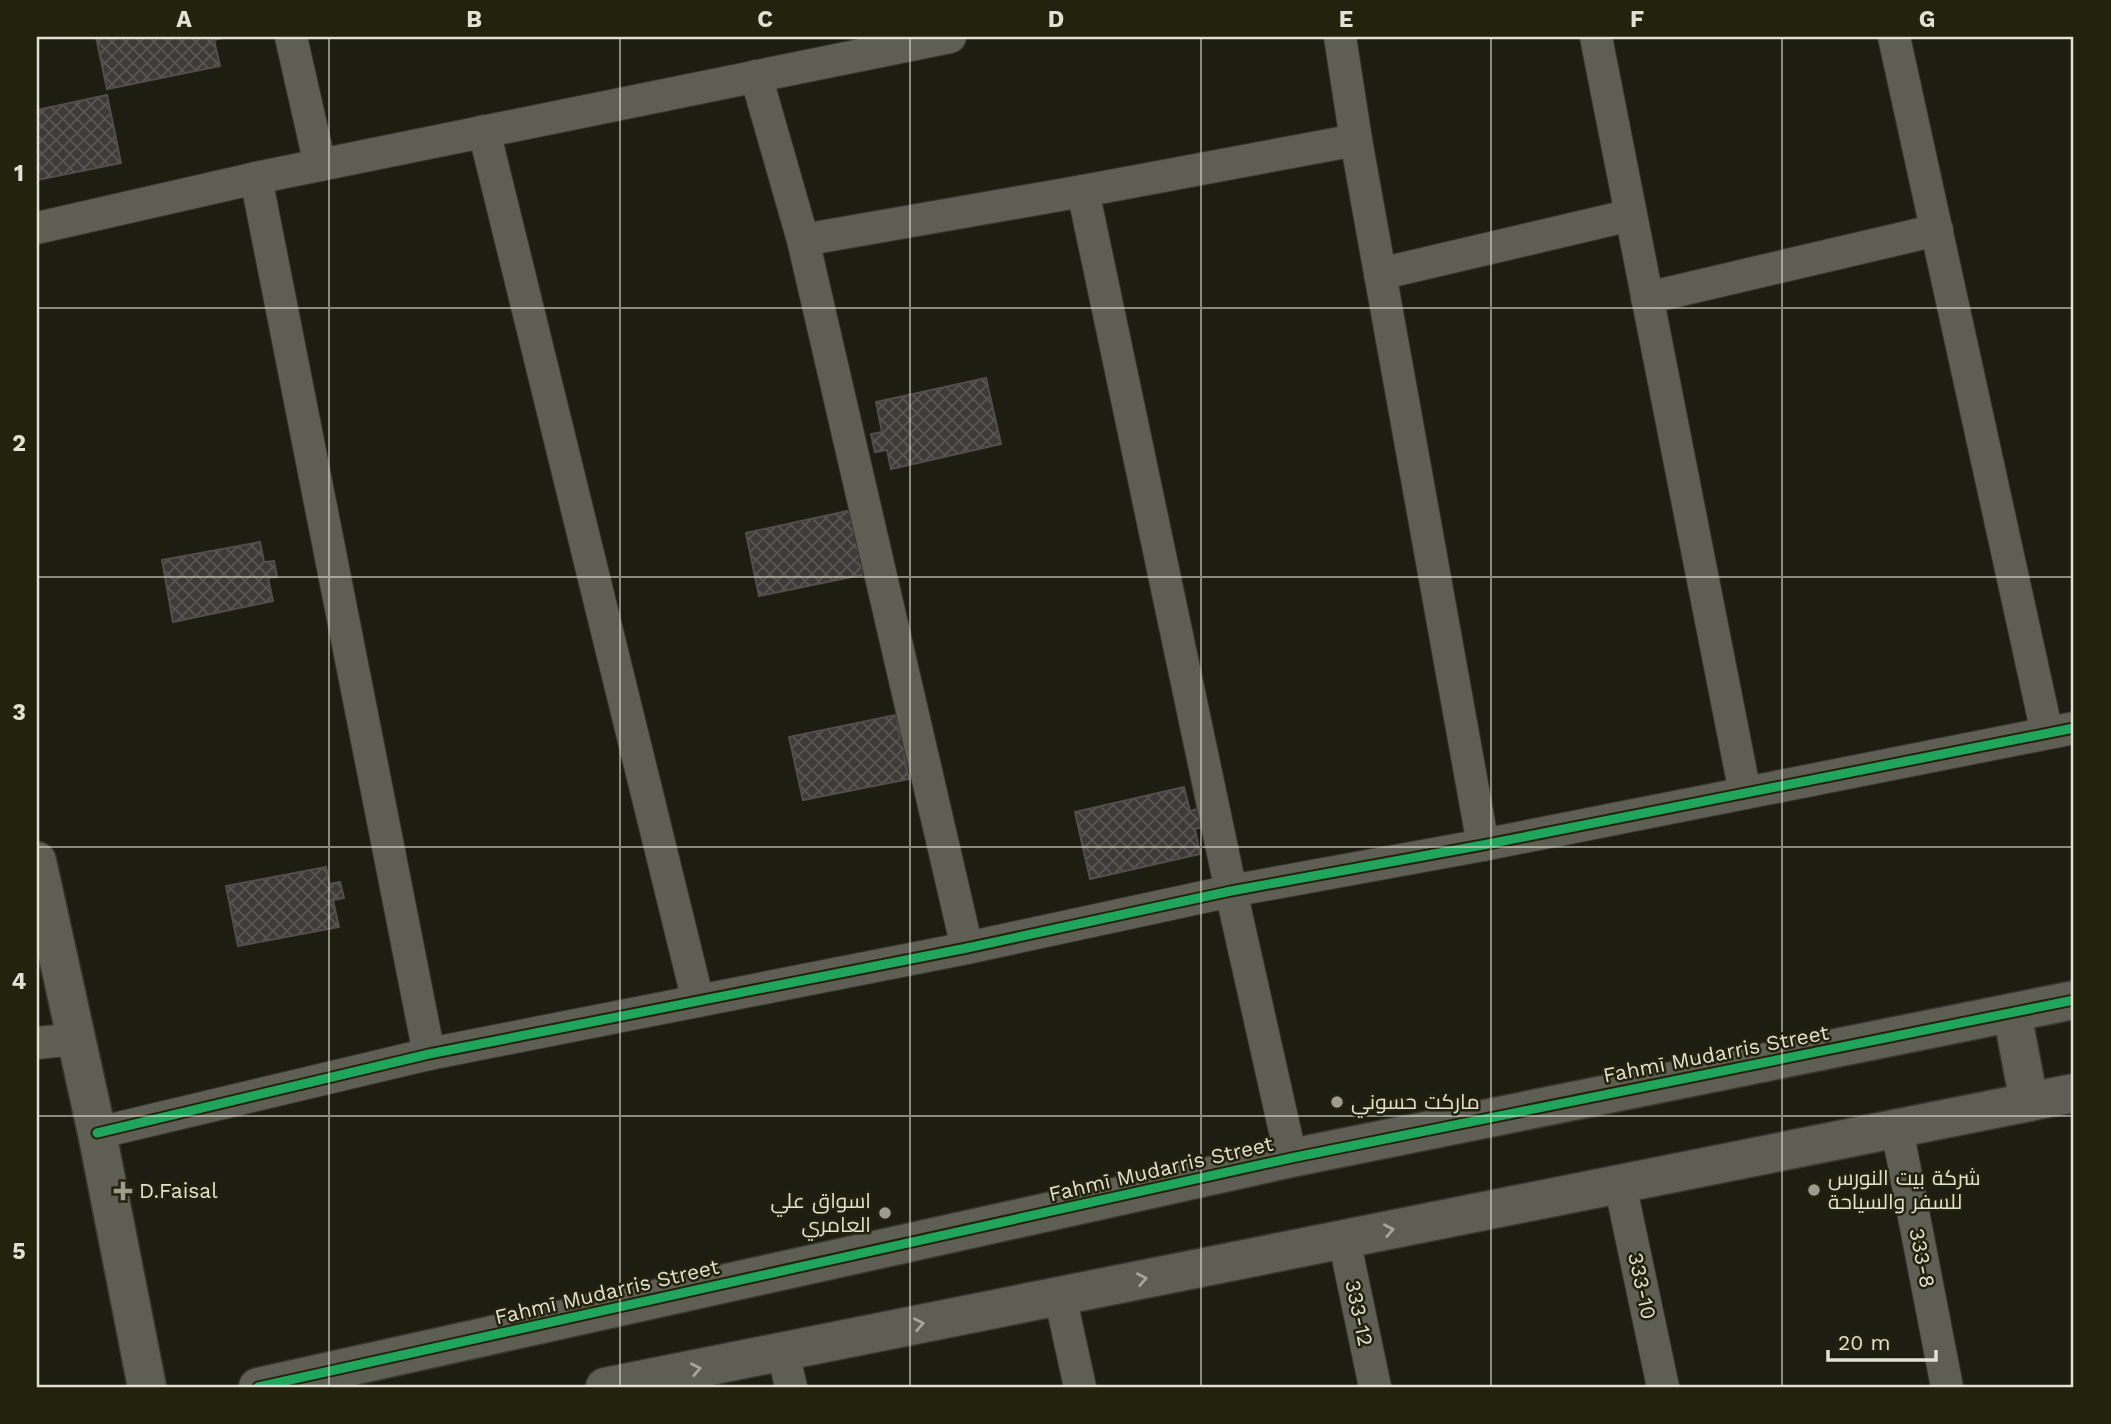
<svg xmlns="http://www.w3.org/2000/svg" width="2111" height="1424" font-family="'Work Sans',Cairo,sans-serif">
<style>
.building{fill:url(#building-cross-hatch);stroke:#524e4d;stroke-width:2}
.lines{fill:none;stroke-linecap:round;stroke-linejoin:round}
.minor-casing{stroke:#37362e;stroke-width:34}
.tertiary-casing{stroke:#37362e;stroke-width:41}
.minor{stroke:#5f5e55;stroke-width:32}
.tertiary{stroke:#5f5e55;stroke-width:38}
.cycleway-casing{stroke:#23220d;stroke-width:13}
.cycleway{stroke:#20a55d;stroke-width:9}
.oneway{stroke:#a6a69b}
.grid{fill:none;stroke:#e1e1d4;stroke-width:2;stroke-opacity:0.55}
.poi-dot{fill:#9d9c90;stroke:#23220d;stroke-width:2.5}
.labels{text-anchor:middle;stroke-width:5;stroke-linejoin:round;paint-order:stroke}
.street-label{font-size:21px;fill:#e1e1d4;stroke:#23220d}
.poi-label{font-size:21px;fill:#e1e1d4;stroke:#23220d;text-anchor:start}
.neatline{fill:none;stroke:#e1e1d4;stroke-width:2.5}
.grid-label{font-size:23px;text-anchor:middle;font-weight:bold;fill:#e1e1d4}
</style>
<defs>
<pattern id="building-cross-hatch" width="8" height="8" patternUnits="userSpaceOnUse" patternTransform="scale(1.75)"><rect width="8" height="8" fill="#3e3a38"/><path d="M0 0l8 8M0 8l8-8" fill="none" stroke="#5a5654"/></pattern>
</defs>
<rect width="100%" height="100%" fill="#1e1d12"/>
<g class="building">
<path d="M 96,37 L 224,37 L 224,38 L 214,40 L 220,66 L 107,89 Z"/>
<path d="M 107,95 L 121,163 L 37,180 L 37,110 Z"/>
<path d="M 986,378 L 1001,444 L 891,469 L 887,450 L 875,452 L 871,434 L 882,432 L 876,402 Z"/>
<path d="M 852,510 L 866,574 L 759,596 L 746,533 Z"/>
<path d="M 260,542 L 264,562 L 274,561 L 277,577 L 268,578 L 273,601 L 173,622 L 162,560 Z"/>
<path d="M 896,715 L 900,737 L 910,735 L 914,753 L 904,755 L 909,779 L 803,800 L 789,737 Z"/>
<path d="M 1184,787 L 1190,811 L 1201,808 L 1205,826 L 1195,829 L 1200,854 L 1090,879 L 1075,812 Z"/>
<path d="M 326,867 L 329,884 L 340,882 L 344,898 L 333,900 L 339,927 L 238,946 L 226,886 Z"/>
</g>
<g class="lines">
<defs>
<g id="minor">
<path d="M 291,37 L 320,165"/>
<path d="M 1340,37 L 1356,140 L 1483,845"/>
<path d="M 1596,37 L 1745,793"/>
<path d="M 1894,37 L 2047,733"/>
<path d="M 756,76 L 803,240 L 967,948"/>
<path d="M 484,131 L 698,1001"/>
<path d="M 256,178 L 429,1054"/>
<path d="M 1083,191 L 1231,891 L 1291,1158"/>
<path d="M 37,228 L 256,178 L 950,37"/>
<path d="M 803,240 L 1083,191 L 1356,140"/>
<path d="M 1380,274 L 1631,215"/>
<path d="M 1647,298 L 1937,230"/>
<path d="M 37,1043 L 76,1039"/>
<path d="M 1897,1129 L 1947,1387"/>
<path d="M 97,1133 L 429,1054 L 967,948 L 1231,891 L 1483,845 L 2074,728"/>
<path d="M 1620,1184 L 1663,1387"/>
<path d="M 1344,1239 L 1375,1387"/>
<path d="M 1060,1296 L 1080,1387"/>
<path d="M 783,1352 L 791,1387"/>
</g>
<g id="tertiary">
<path d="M 37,861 L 97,1133 L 147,1387"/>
<path d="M 2012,1013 L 2029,1102"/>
<path d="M 258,1387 L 1291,1158 L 2074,1000"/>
<path d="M 605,1387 L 2074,1093"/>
</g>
</defs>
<use href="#minor" class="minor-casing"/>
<use href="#tertiary" class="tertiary-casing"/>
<use href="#minor" class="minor"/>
<use href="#tertiary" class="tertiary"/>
<defs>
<g id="cycleway">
<path d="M 97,1133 L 429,1054 L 967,948 L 1231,891 L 1483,845 L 2074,728"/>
<path d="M 258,1387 L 1291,1158 L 2074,1000"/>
</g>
</defs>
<use href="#cycleway" class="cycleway-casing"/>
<use href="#cycleway" class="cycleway"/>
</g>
<defs><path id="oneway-chevron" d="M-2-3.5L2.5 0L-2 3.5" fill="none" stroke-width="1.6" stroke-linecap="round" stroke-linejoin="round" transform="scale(1.75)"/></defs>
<g class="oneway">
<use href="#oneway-chevron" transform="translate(1389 1230) rotate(-11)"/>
<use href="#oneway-chevron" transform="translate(1142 1279) rotate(-11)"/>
<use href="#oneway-chevron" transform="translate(919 1324) rotate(-11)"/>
<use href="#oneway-chevron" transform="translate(696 1369) rotate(-11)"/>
</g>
<path class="grid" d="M 329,37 L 329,1387M 620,37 L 620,1387M 910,37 L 910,1387M 1201,37 L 1201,1387M 1491,37 L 1491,1387M 1782,37 L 1782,1387M 37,308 L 2074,308M 37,577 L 2074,577M 37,847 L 2074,847M 37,1116 L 2074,1116"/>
<g class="poi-dot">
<circle cx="1337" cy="1102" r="7"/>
<circle cx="1814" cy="1190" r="7"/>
<path d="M119.5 1180.5h7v7h7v7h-7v7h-7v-7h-7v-7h7z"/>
<circle cx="885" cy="1213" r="7"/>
</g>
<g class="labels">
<g class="street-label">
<text transform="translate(1716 1054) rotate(-11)" y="7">Fahmī Mudarris Street</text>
<text transform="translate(1161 1169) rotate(-13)" y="7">Fahmī Mudarris Street</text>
<text transform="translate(1922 1258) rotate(79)" y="7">333-8</text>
<text transform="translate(1642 1286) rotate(78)" y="7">333-10</text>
<text transform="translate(607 1292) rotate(-13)" y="7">Fahmī Mudarris Street</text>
<text transform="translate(1359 1313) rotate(78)" y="7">333-12</text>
</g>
<g class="poi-label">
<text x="1351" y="1109">ماركت حسوني</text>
<text x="1828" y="1185">شركة بيت النورس<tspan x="1828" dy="24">للسفر والسياحة</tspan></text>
<text x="139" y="1198">D.Faisal</text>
<text x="871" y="1208" text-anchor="end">اسواق علي<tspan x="871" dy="24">العامري</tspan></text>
</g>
</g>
<rect width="2111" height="1424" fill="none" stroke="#23220d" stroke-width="77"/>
<path d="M1828 1350v10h108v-10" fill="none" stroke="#e1e1d4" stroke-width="3.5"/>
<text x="1838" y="1350" font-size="21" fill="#e1e1d4" stroke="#23220d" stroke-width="5" paint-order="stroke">20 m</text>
<rect x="38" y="38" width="2034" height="1348" class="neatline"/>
<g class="grid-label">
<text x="184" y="27">A</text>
<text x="474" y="27">B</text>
<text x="765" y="27">C</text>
<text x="1056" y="27">D</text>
<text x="1346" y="27">E</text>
<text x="1637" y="27">F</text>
<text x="1927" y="27">G</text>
<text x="19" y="181">1</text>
<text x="19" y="451">2</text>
<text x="19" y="720">3</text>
<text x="19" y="989">4</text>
<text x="19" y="1259">5</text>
</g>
</svg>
